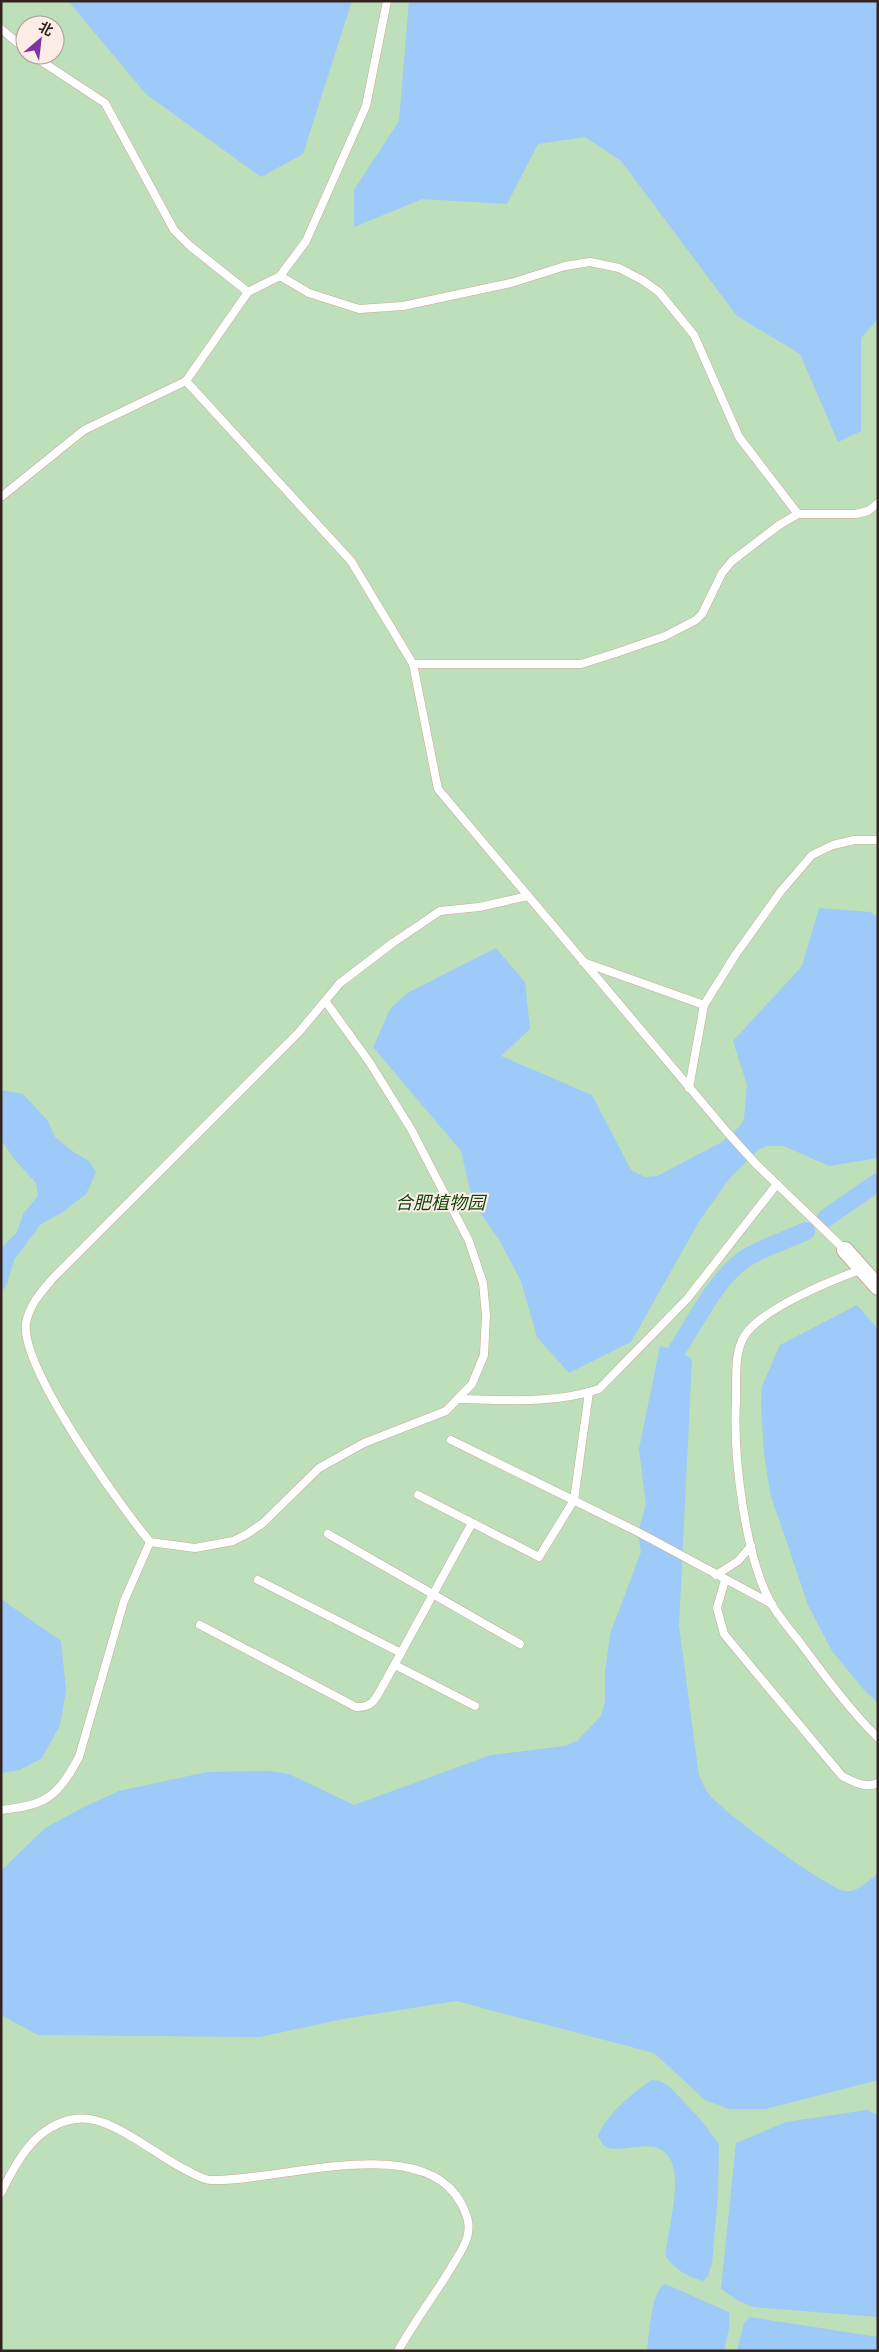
<svg xmlns="http://www.w3.org/2000/svg" width="879" height="2352" font-family="'Zilla Slab','Noto Sans SC',serif">
<style>
.green{fill:#bddfb9;fill-rule:evenodd}
.water{fill:#9dcaf8}
.lines{fill:none;stroke-linecap:round;stroke-linejoin:round}
.canal{stroke:#9dcaf8;stroke-width:18}
.service-casing{stroke:#cea89a;stroke-width:9}
.minor-casing{stroke:#cea89a;stroke-width:18}
.service{stroke:#fff;stroke-width:8}
.minor{stroke:#fff;stroke-width:16}
.labels{text-anchor:middle;stroke-width:4;stroke-linejoin:round;paint-order:stroke}
.park-label{font-size:18px;font-style:italic;fill:#10470c;stroke:#fcece6}
</style>
<rect width="100%" height="100%" fill="#fbdbd0"/>
<path class="green" d="M 1,1 L 878,1 L 878,2351 L 1,2351 ZM 25,25 L 55,25 L 55,55 L 25,55 Z"/>
<g class="water">
<path d="M 68,1 L 352,1 L 303,154 L 261,177 L 146,94 Z"/>
<path d="M 409,1 L 878,1 L 878,319 L 861,338 L 861,431 L 838,442 L 800,354 L 737,316 L 621,161 L 585,137 L 538,144 L 507,204 L 422,199 L 354,227 L 354,190 L 399,121 Z"/>
<path d="M 819,908 L 870,912 L 878,917 L 878,1158 L 829,1166 L 784,1146 L 768,1146 L 759,1149 L 730,1178 L 700,1220 L 631,1342 L 569,1373 L 537,1337 L 521,1281 L 498,1238 L 473,1203 L 461,1151 L 373,1047 L 390,1009 L 407,993 L 496,948 L 525,982 L 530,1029 L 501,1056 L 592,1095 L 631,1170 L 645,1177 L 657,1176 L 722,1142 L 739,1127 L 744,1119 L 747,1085 L 733,1041 L 802,966 Z"/>
<path d="M 1,1090 L 23,1094 L 48,1121 L 55,1137 L 72,1151 L 89,1161 L 96,1172 L 86,1194 L 63,1212 L 41,1224 L 14,1260 L 6,1286 L 1,1292 L 1,1248 L 17,1232 L 23,1214 L 38,1196 L 36,1183 L 15,1160 L 1,1140 Z"/>
<path d="M 857,1305 L 878,1329 L 878,1703 L 865,1691 L 832,1651 L 808,1605 L 770,1493 L 764,1453 L 761,1406 L 762,1386 L 780,1345 Z"/>
<path d="M 660,1346 L 677,1350 L 692,1359 L 679,1626 L 699,1776 C 702,1781 704,1788 708,1793 C 720,1810 826,1888 845,1891 C 858,1893 869,1880 878,1873 L 878,2080 L 766,2109 L 729,2109 L 705,2100 L 654,2053 L 456,2001 L 343,2019 L 260,2037 L 38,2035 L 1,2015 L 1,1871 L 45,1828 L 86,1806 L 119,1791 L 207,1772 L 270,1771 L 289,1774 L 354,1805 L 491,1755 L 565,1746 L 577,1741 L 601,1716 L 605,1701 L 605,1672 L 610,1634 L 641,1552 L 638,1532 L 646,1504 L 639,1449 Z"/>
<path d="M 1,1599 L 61,1641 L 66,1691 L 60,1725 L 42,1758 L 20,1770 L 1,1773 Z"/>
<path d="M 651,2080 L 660,2081 L 670,2087 L 700,2119 L 719,2144 L 718,2194 L 712,2263 L 708,2276 L 703,2281 C 689,2277 673,2269 666,2256 C 666,2230 693,2156 654,2147 C 639,2144 623,2151 608,2148 L 603,2145 L 598,2136 C 608,2112 631,2095 651,2080 Z"/>
<path d="M 867,2110 L 878,2115 L 878,2317 L 753,2307 L 737,2300 L 721,2289 L 736,2143 L 786,2122 Z"/>
<path d="M 665,2284 L 729,2312 L 729,2328 L 724,2351 L 647,2351 C 649,2336 651,2291 665,2284 Z"/>
<path d="M 750,2317 L 878,2337 L 878,2351 L 737,2351 L 744,2323 Z"/>
</g>
<g class="lines">
<g class="canal">
<path d="M 826,1218 L 878,1182"/>
<path d="M 677,1350 C 696,1321 717,1277 746,1258 C 764,1247 787,1240 806,1231"/>
</g>
<defs>
<g id="service">
<path d="M 1,29 L 25,49"/>
<path d="M 32,55 L 105,103 L 174,230 L 190,246 L 248,292"/>
<path d="M 280,276 L 309,293 L 359,309 L 403,306 L 511,283 L 565,266 L 590,262 L 619,268 L 642,280 L 659,292 L 694,335 L 739,437 L 798,514"/>
<path d="M 186,381 L 248,292 L 280,276 L 306,241 L 366,106 L 387,1"/>
<path d="M 1,497 L 84,430 L 186,381 L 351,561 L 413,664 L 438,789 L 727,1132 L 755,1163 L 845,1250"/>
<path d="M 413,664 L 581,664 L 616,653 L 665,636 L 696,620 L 702,614 L 722,573 L 732,561 L 779,525 L 798,514 L 856,514 L 868,511 L 878,503"/>
<path d="M 583,962 L 704,1005"/>
<path d="M 689,1088 L 704,1005 L 736,954 L 781,891 L 812,855 L 833,845 L 854,840 L 878,840"/>
<path d="M 863,1269 C 832,1280 763,1308 745,1335 C 733,1353 737,1382 736,1402 C 733,1456 745,1558 772,1605 C 780,1618 790,1630 799,1641 C 824,1675 849,1709 878,1738"/>
<path d="M 460,1399 C 507,1400 554,1404 599,1389 L 687,1299 L 777,1184"/>
<path d="M 451,1440 L 638,1532 L 772,1604"/>
<path d="M 418,1495 L 539,1557 L 574,1500 L 589,1392"/>
<path d="M 328,1534 L 520,1644"/>
<path d="M 150,1542 L 195,1548 L 233,1541 L 247,1534 L 263,1523 L 319,1468 L 364,1443 L 446,1411 L 472,1384 L 484,1355 L 486,1315 L 483,1283 L 469,1241 L 411,1129 L 370,1063 L 326,1002"/>
<path d="M 716,1575 L 738,1561 L 751,1546"/>
<path d="M 258,1580 L 401,1653"/>
<path d="M 725,1580 L 717,1608 L 724,1634 L 842,1776 C 854,1782 865,1789 878,1783"/>
<path d="M 200,1625 L 356,1707 C 374,1708 377,1696 385,1682 L 472,1523"/>
<path d="M 395,1665 L 475,1706"/>
<path d="M 1,1810 C 47,1805 57,1797 79,1757 L 124,1601 L 150,1542 C 120,1505 20,1368 26,1323 C 29,1305 42,1291 53,1278 L 299,1032 L 340,983 L 394,942 L 440,911 L 479,907 L 528,896"/>
<path d="M 1,2193 C 17,2160 36,2125 75,2119 C 113,2114 156,2157 190,2172 C 196,2175 204,2180 211,2180 C 275,2183 422,2130 461,2203 C 467,2215 471,2224 467,2238 C 464,2248 456,2259 451,2268 C 434,2296 414,2322 398,2351"/>
</g>
<path id="minor" d="M 845,1250 L 878,1287"/>
</defs>
<use href="#service" class="service-casing"/>
<use href="#minor" class="minor-casing"/>
<use href="#service" class="service"/>
<use href="#minor" class="minor"/>
</g>
<g class="labels">
<g class="park-label">
<text x="440" y="1209">合肥植物园</text>
</g>
</g>
<rect width="879" height="2352" fill="none" stroke="#32231e" stroke-width="5"/>
<g transform="translate(40 40) rotate(28)"><circle r="24" fill="#fcece6" stroke="#ab9c96"/>
<path d="M0-4L9 19L0 12L-9 19Z" fill="#7f32a4"/>
<text y="-8" font-size="14" font-weight="bold" text-anchor="middle" fill="#32231e">北</text>
</g>
</svg>
